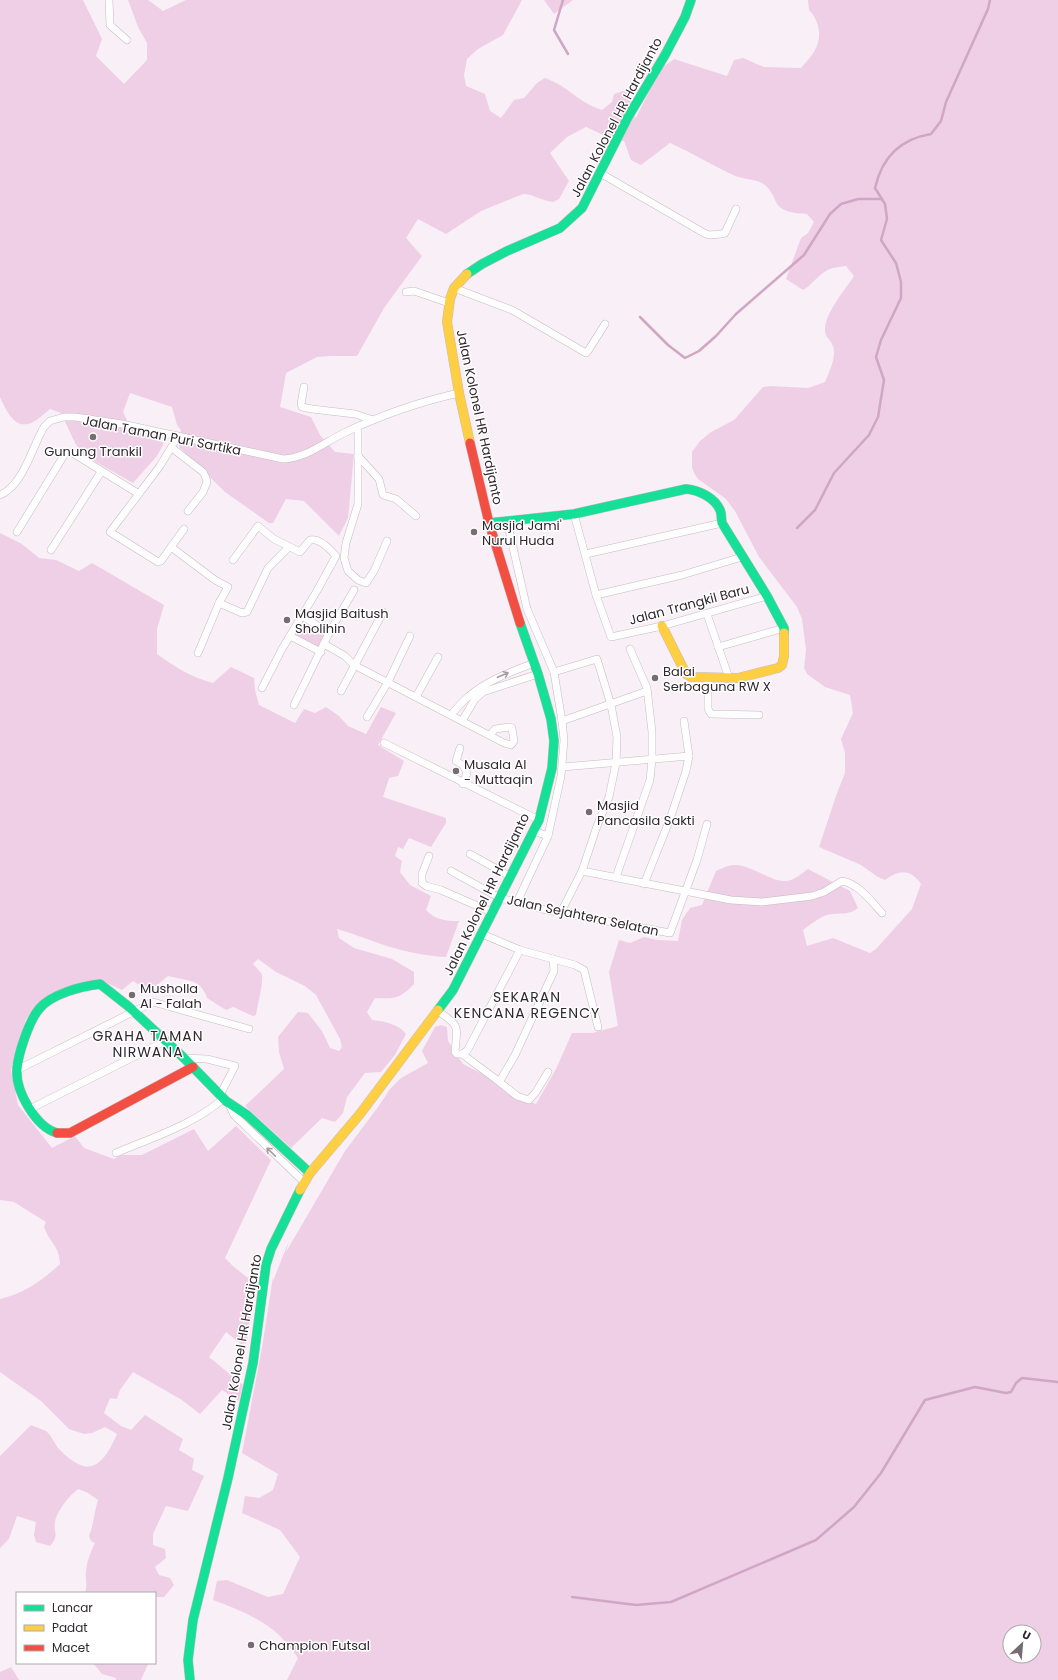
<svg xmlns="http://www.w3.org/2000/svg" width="1058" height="1680" font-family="Poppins,sans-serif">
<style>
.green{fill:#efcfe6;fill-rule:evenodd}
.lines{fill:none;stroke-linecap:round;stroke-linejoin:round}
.stream{stroke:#d0a6c5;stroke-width:2.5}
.street-casing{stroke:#c5bcc2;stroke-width:8}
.fast-casing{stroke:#c5bcc2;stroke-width:10}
.slow-casing{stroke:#c5bcc2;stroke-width:10}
.jam-casing{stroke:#c5bcc2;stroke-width:10}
.street{stroke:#fefdfe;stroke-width:7}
.fast{stroke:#16e098;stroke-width:9}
.slow{stroke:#ffcf43;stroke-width:9}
.jam{stroke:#f24e42;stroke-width:9}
.oneway{stroke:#a19da0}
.poi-dot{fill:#766d73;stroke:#fff;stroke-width:1.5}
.labels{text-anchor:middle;stroke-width:3;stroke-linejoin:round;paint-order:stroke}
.street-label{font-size:13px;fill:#2f272d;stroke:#fff}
.poi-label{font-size:13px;fill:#2f272d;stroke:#fff;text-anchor:start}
.neighbourhood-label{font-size:14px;letter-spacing:1px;fill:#2f272d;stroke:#fff}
</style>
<rect width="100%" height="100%" fill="#f9eff6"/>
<g class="green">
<path d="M 0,0 L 83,0 L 102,39 L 96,56 L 124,84 L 147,60 L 147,43 L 138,27 L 128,0 L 148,0 L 163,11 L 186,0 L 522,0 L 503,35 L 478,49 L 467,59 L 464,75 L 466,86 L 485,94 L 490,111 L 501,118 L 514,100 L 524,98 L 537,83 L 545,78 C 550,80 555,82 560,85 C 574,94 585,105 602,110 L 612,102 L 614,94 L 626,90 L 631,99 L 628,110 L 636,118 L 660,69 L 674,59 L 727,76 L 734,60 L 743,58 L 764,67 L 801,68 C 806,62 813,55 816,48 C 822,35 819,20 809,10 L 808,0 L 1058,0 L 1058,1680 L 287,1680 L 298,1658 C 293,1651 287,1644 281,1637 C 263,1619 237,1609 213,1600 L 217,1581 L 227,1580 L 268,1597 L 283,1594 L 300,1557 L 280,1530 L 242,1513 L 245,1496 L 259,1498 L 273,1490 L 278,1474 L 242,1453 L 262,1348 L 273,1277 L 273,1281 L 289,1241 L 286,1252 L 345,1151 L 378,1107 L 390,1089 L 401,1078 L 428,1063 L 422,1051 L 435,1027 L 441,1025 L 447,1027 L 448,1041 L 463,1064 L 500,1083 L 515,1096 L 536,1104 L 556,1069 L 572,1033 L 592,1033 L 618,1026 L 609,972 L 619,940 L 630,943 L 644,937 L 657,940 L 678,941 L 682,920 L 690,908 L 702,905 L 716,871 C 721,869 728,865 734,865 C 751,864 772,883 787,881 C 795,880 802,873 808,869 L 850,891 L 858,908 C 847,917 837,911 824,916 C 817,919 809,926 803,930 L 807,946 L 833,938 L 870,953 L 876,949 L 912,909 L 921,884 C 910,868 899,870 885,880 L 878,877 L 861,865 L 819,847 L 837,793 L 845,773 L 845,753 L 841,739 L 853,713 L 850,695 L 825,687 L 807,674 L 804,668 L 806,650 L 802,619 L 797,607 L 759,557 L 735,511 L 726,499 L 698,479 L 694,473 L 692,467 L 692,452 L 700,441 L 711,432 L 734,420 L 763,387 L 771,386 L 808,388 L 825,382 C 829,372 838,355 832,344 C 830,339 825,337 825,331 C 824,314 845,290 854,276 L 846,266 C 839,267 832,267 826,271 C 817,276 812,285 803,290 L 786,279 L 801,238 L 808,233 L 814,222 L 807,214 C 795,213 780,213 775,200 C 773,195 770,189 765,185 C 756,178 743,180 733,175 C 712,165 692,153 670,143 L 641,165 L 631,160 L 624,141 L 614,140 L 586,127 L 567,137 L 550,153 L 569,181 L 559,199 L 553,202 C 542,201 533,194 523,194 L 481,211 L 446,234 L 418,219 L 406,238 L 422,256 L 384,308 L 357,356 L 331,356 L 317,357 L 286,373 L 280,407 L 311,417 L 320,435 L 335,452 L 354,454 L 348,518 L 339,536 L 304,501 L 286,499 L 273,523 L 269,523 L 225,492 L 179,447 L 181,430 L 177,425 L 172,407 L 130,393 L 123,412 L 131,429 L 164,443 L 157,456 L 133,483 L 87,457 L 76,445 L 61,413 L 50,409 C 44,414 38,420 31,423 C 14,430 5,408 0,397 ZM 1010,1632 L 1034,1632 L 1034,1656 L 1010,1656 Z"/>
<path d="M 544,0 L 573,0 L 554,14 Z"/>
<path d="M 0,533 L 22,544 L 39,558 L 56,560 L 79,571 L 92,563 L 164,605 L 157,629 L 157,654 C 174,666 192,678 213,683 L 231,667 L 254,678 L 255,690 L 259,705 L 295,723 L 304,709 L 315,713 L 326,707 L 339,716 L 348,726 L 366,734 L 381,707 L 396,713 L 378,745 L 404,761 L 398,776 L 389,778 L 383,797 L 446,818 L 446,823 L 431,847 L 409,838 L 403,849 L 398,847 L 395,856 L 402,861 L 400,872 L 410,885 L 431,896 L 426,910 C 435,920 447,921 459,921 L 446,957 C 425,956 401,951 381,944 C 366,939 352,933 337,929 L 339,938 L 354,948 L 392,959 L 414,972 L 414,984 C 400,999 394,999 375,998 L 367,1012 L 372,1020 C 383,1021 399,1024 406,1034 L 395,1055 L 381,1072 L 365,1073 L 347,1097 L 343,1113 L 335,1122 L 322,1118 L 291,1148 L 245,1106 L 284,1069 L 279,1052 L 278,1037 L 298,1012 L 308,1013 L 322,1031 L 330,1048 L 339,1051 L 342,1047 L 340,1039 L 316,995 L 305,986 L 276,972 L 258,959 L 253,964 L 262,974 C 263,987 258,1001 256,1015 L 253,1016 L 233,1007 L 226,1010 L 207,998 C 201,978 186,981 168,976 L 150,991 L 133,981 L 122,990 L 103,981 L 38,1005 L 26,1019 L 11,1070 L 18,1105 L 52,1148 L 75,1136 L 84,1148 L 114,1159 L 121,1155 L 142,1155 L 194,1129 L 208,1151 L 236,1126 L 271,1160 L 225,1258 L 234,1267 L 248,1278 L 252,1307 L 247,1343 L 241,1344 L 226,1332 L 209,1357 L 243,1385 L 239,1401 L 222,1390 L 200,1414 L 182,1400 L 133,1372 L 120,1390 L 117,1399 L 110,1398 L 104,1413 L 121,1426 L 131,1430 L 145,1415 L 183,1439 L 179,1450 L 194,1459 L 192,1470 L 204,1476 L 188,1511 L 166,1506 L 153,1534 L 153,1545 L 165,1549 L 166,1558 L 155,1567 L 159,1575 L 170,1578 L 174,1585 L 164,1597 L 155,1597 L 155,1593 L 85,1593 C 88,1585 85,1579 86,1571 C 87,1561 91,1551 95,1543 L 91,1541 L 89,1536 C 94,1524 94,1512 98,1500 L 88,1493 L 78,1489 C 69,1496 57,1511 55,1522 C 53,1534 60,1534 50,1546 L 36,1542 L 34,1535 L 36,1522 L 17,1516 L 9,1539 L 0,1548 L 0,1456 L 31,1425 C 36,1427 41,1429 46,1431 C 52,1436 54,1443 59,1449 C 88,1479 102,1468 117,1434 L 105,1427 L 92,1433 L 84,1434 L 69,1429 L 41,1401 L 0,1372 L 0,1299 C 23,1294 43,1280 60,1264 C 59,1244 50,1244 44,1227 L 46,1222 L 14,1202 L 0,1200 Z"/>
<path d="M 302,622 L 326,635 L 319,647 L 295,635 Z"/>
<path d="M 93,1663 L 148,1663 L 148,1664 L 141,1680 L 116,1680 L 116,1678 L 102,1674 Z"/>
<path d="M 11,1667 L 19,1680 L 0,1680 L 0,1672 Z"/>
</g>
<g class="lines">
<g class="stream">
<path d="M 563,0 L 554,30 L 568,54"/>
<path d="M 640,317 L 668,345 L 685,358 L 699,351 L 716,336 L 736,314 L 804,255 L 830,214 L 841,204 L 858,199 L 882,199"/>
<path d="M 797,528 L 815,510 L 834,473 L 869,435 L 878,417 L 884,380 L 876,357 L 881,340 L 901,298 L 901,282 L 896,263 L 881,240 L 887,219 L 885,204 L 875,188 C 882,157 900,139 931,134 L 941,121 L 946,102 L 988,9 L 990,0"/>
<path d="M 572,1597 L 636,1605 L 671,1602 L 816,1540 L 854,1507 L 881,1473 L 925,1400 L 975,1387 L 1006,1393 L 1011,1392 L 1016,1383 L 1022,1378 L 1058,1382"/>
</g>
<defs>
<g id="street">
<path d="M 109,0 L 110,25 L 127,40"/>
<path d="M 600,173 L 704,233 L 709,235 L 721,234 L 725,233 L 736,209"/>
<path d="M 454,288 L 512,310 L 586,353 L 588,351 L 605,324"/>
<path d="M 406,292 L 414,291 L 449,303"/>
<path d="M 304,387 L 301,404 L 302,407 L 312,409 L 355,414 L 373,420"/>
<path d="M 358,427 L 358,504 L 346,543 L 344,558 L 348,571 L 358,580 L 366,583 L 374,571 L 387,541"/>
<path d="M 178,436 L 160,466 L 110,532 L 158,562 L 161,561 L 184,529"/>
<path d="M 172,448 L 203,472 L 206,478 L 207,482 L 203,492 L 188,511"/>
<path d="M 358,456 L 379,479 L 383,495 L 396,499 L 416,516"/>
<path d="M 0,495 C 23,486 32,447 44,427 L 50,421 L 64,417 L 75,417 L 122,424 L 283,459 C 307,458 323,443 344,433 C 381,415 419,402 459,393"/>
<path d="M 574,514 L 596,595 L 611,637 L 662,626 L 767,596"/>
<path d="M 507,521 L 527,609 L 554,672 L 562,721 L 564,740 L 561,776 L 548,836 L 517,902"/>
<path d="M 17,532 L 66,452 L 71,452 L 139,494"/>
<path d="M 171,547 L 215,580 L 228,587 L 219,603 L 198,653"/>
<path d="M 51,550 L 101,472"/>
<path d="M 586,554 L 722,523"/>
<path d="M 233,560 L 258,526 L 274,539 L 300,552 L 310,540 C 319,538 330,549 336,556 L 318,589 L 282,649 L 262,688"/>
<path d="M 596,595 L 682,575 L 742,557"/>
<path d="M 219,603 L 242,613 L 247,612 L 268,568 L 289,547"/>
<path d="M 707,614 L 729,678"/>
<path d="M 302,616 L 329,633"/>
<path d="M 290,636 L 321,652"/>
<path d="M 324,644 L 345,656 L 354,665 L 504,743 L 511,745 L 514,741 L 512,728 L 510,727 L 495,729 L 490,735"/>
<path d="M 718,647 L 784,628"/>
<path d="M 554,672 L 597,659 L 611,705 L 617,737 L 616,763 L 609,797 L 597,826 L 582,871 L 561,912"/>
<path d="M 708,678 L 708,709 L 711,714 L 759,715"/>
<path d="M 341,691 L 383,612"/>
<path d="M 416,697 L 438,657"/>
<path d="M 294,705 L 329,633 L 354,590"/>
<path d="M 451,715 C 456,709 462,702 468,697 C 487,680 511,672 534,663"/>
<path d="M 367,717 L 388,682 L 410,636"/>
<path d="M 462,721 L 475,699 L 483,692 L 538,674"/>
<path d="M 562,721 L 647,691"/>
<path d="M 384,743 L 539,820"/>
<path d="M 460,748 L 456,761 L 463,765 L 467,773 L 463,784"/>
<path d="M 563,767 L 689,756"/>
<path d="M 534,831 L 548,836"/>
<path d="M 470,854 L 511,877"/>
<path d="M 429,856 L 422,874 L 422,883 L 426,886 L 441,890 L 491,912"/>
<path d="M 451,871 L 500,898 L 542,909 L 670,933 L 697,860 L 707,824"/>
<path d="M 582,871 L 731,900 L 762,902 L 812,896 L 824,892 L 842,881 C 859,884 871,901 882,913"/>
<path d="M 616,877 L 650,780 L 652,759 L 652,732 L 647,688 L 630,649"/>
<path d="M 644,884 L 670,819 L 686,771 L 689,756 L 684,721"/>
<path d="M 520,950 L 575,965 L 584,970 L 598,1027"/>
<path d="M 438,1011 C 461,1027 457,1025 455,1052 L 457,1054 L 462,1054 L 467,1051 L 520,950 L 482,934"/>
<path d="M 462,1054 L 497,1080 L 501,1079 L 515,1055 L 554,971 L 553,959"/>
<path d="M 184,1058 L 207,1059 L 235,1066 L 220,1095"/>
<path d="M 17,1070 L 153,1002 L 249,1029"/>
<path d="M 497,1080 L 517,1096 L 529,1100 L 536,1092 L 548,1072"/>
<path d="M 229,1104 L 234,1115 L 304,1182"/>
<path d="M 30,1109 L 165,1041"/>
<path d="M 116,1153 C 151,1138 193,1125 223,1099"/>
</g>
<g id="fast">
<path d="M 467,274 L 482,264 L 507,251 L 560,228 L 582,208 L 628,117 L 665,55 L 685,17 L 691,0"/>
<path d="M 489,523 L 574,514 L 686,489 C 699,490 715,498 720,510 C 722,514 721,519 722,523 L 767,596 L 784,628 L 784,633"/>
<path d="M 438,1010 L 453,990 L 539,820 L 552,768 L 554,741 L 551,719 L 538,674 L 520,623"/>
<path d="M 57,1133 C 36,1127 15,1091 17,1069 C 18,1054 29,1021 39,1009 C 51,994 82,986 100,984 L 128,1006 L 184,1058 L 226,1101 L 247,1115 L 310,1173"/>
<path d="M 190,1680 L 188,1660 L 193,1620 L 228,1478 L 253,1363 L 266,1265 L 271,1249 L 300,1190"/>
</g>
<g id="slow">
<path d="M 467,274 L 454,288 L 450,299 L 447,322 L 459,393 L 470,443"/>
<path d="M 662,626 L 686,674 L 691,677 L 738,678 L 778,668 L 782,665 L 784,656 L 784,633"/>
<path d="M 300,1190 L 310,1173 L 360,1114 L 438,1010"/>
</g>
<g id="jam">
<path d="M 470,443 L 489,523 L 520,623"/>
<path d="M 57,1133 L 70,1133 L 193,1067"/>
</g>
</defs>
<use href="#street" class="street-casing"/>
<use href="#fast" class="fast-casing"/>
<use href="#slow" class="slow-casing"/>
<use href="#jam" class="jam-casing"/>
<use href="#street" class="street"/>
<use href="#fast" class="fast"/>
<use href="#slow" class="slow"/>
<use href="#jam" class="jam"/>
</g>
<defs><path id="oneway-shaft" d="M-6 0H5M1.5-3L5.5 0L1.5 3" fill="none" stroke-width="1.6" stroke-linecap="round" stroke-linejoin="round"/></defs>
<g class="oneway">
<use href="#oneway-shaft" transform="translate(503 675) rotate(-23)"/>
<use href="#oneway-shaft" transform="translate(271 1152) rotate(-136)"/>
</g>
<g class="poi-dot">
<circle cx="93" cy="437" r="4"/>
<circle cx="474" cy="532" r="4"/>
<circle cx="287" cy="620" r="4"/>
<circle cx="655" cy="678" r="4"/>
<circle cx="456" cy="771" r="4"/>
<circle cx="589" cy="812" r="4"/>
<circle cx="132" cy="995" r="4"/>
<circle cx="251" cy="1645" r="4"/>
</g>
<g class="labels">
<g class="street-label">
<text transform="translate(616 117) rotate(-62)" y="5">Jalan Kolonel HR Hardijanto</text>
<text transform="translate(480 417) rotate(78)" y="5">Jalan Kolonel HR Hardijanto</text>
<text transform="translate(162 435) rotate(11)" y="5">Jalan Taman Puri Sartika</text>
<text transform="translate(689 604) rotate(-15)" y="5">Jalan Trangkil Baru</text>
<text transform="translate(486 894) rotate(-64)" y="5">Jalan Kolonel HR Hardijanto</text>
<text transform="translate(583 915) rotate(12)" y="5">Jalan Sejahtera Selatan</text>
<text transform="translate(241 1342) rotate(-80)" y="5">Jalan Kolonel HR Hardijanto</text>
</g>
<g class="poi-label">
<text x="93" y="456" text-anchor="middle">Gunung Trankil</text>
<text x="482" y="530">Masjid Jami'<tspan x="482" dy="15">Nurul Huda</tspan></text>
<text x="295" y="618">Masjid Baitush<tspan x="295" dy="15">Sholihin</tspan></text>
<text x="663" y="676">Balai<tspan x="663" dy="15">Serbaguna RW X</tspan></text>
<text x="464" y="769">Musala Al<tspan x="464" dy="15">- Muttaqin</tspan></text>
<text x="597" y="810">Masjid<tspan x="597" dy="15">Pancasila Sakti</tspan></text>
<text x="140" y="993">Musholla<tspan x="140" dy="15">Al - Falah</tspan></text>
<text x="259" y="1650">Champion Futsal</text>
</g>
<g class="neighbourhood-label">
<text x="527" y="1002">SEKARAN<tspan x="527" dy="16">KENCANA REGENCY</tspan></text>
<text x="148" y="1041">GRAHA TAMAN<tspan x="148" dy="16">NIRWANA</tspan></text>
</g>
</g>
<rect x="16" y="1592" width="140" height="72" fill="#ffffff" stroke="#aca9ab"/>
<rect x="24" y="1605" width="20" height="6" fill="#16e098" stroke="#aca9ab"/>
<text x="52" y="1612" font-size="12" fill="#2f272d">Lancar</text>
<rect x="24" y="1625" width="20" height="6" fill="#ffcf43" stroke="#aca9ab"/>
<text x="52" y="1632" font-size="12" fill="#2f272d">Padat</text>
<rect x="24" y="1645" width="20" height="6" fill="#f24e42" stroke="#aca9ab"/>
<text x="52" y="1652" font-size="12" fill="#2f272d">Macet</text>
<g transform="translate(1022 1644) rotate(26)"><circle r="19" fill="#ffffff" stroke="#aca9ab"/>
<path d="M0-3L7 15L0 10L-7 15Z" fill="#766d73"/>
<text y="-6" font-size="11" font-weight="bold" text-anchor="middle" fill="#2f272d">U</text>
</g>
</svg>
